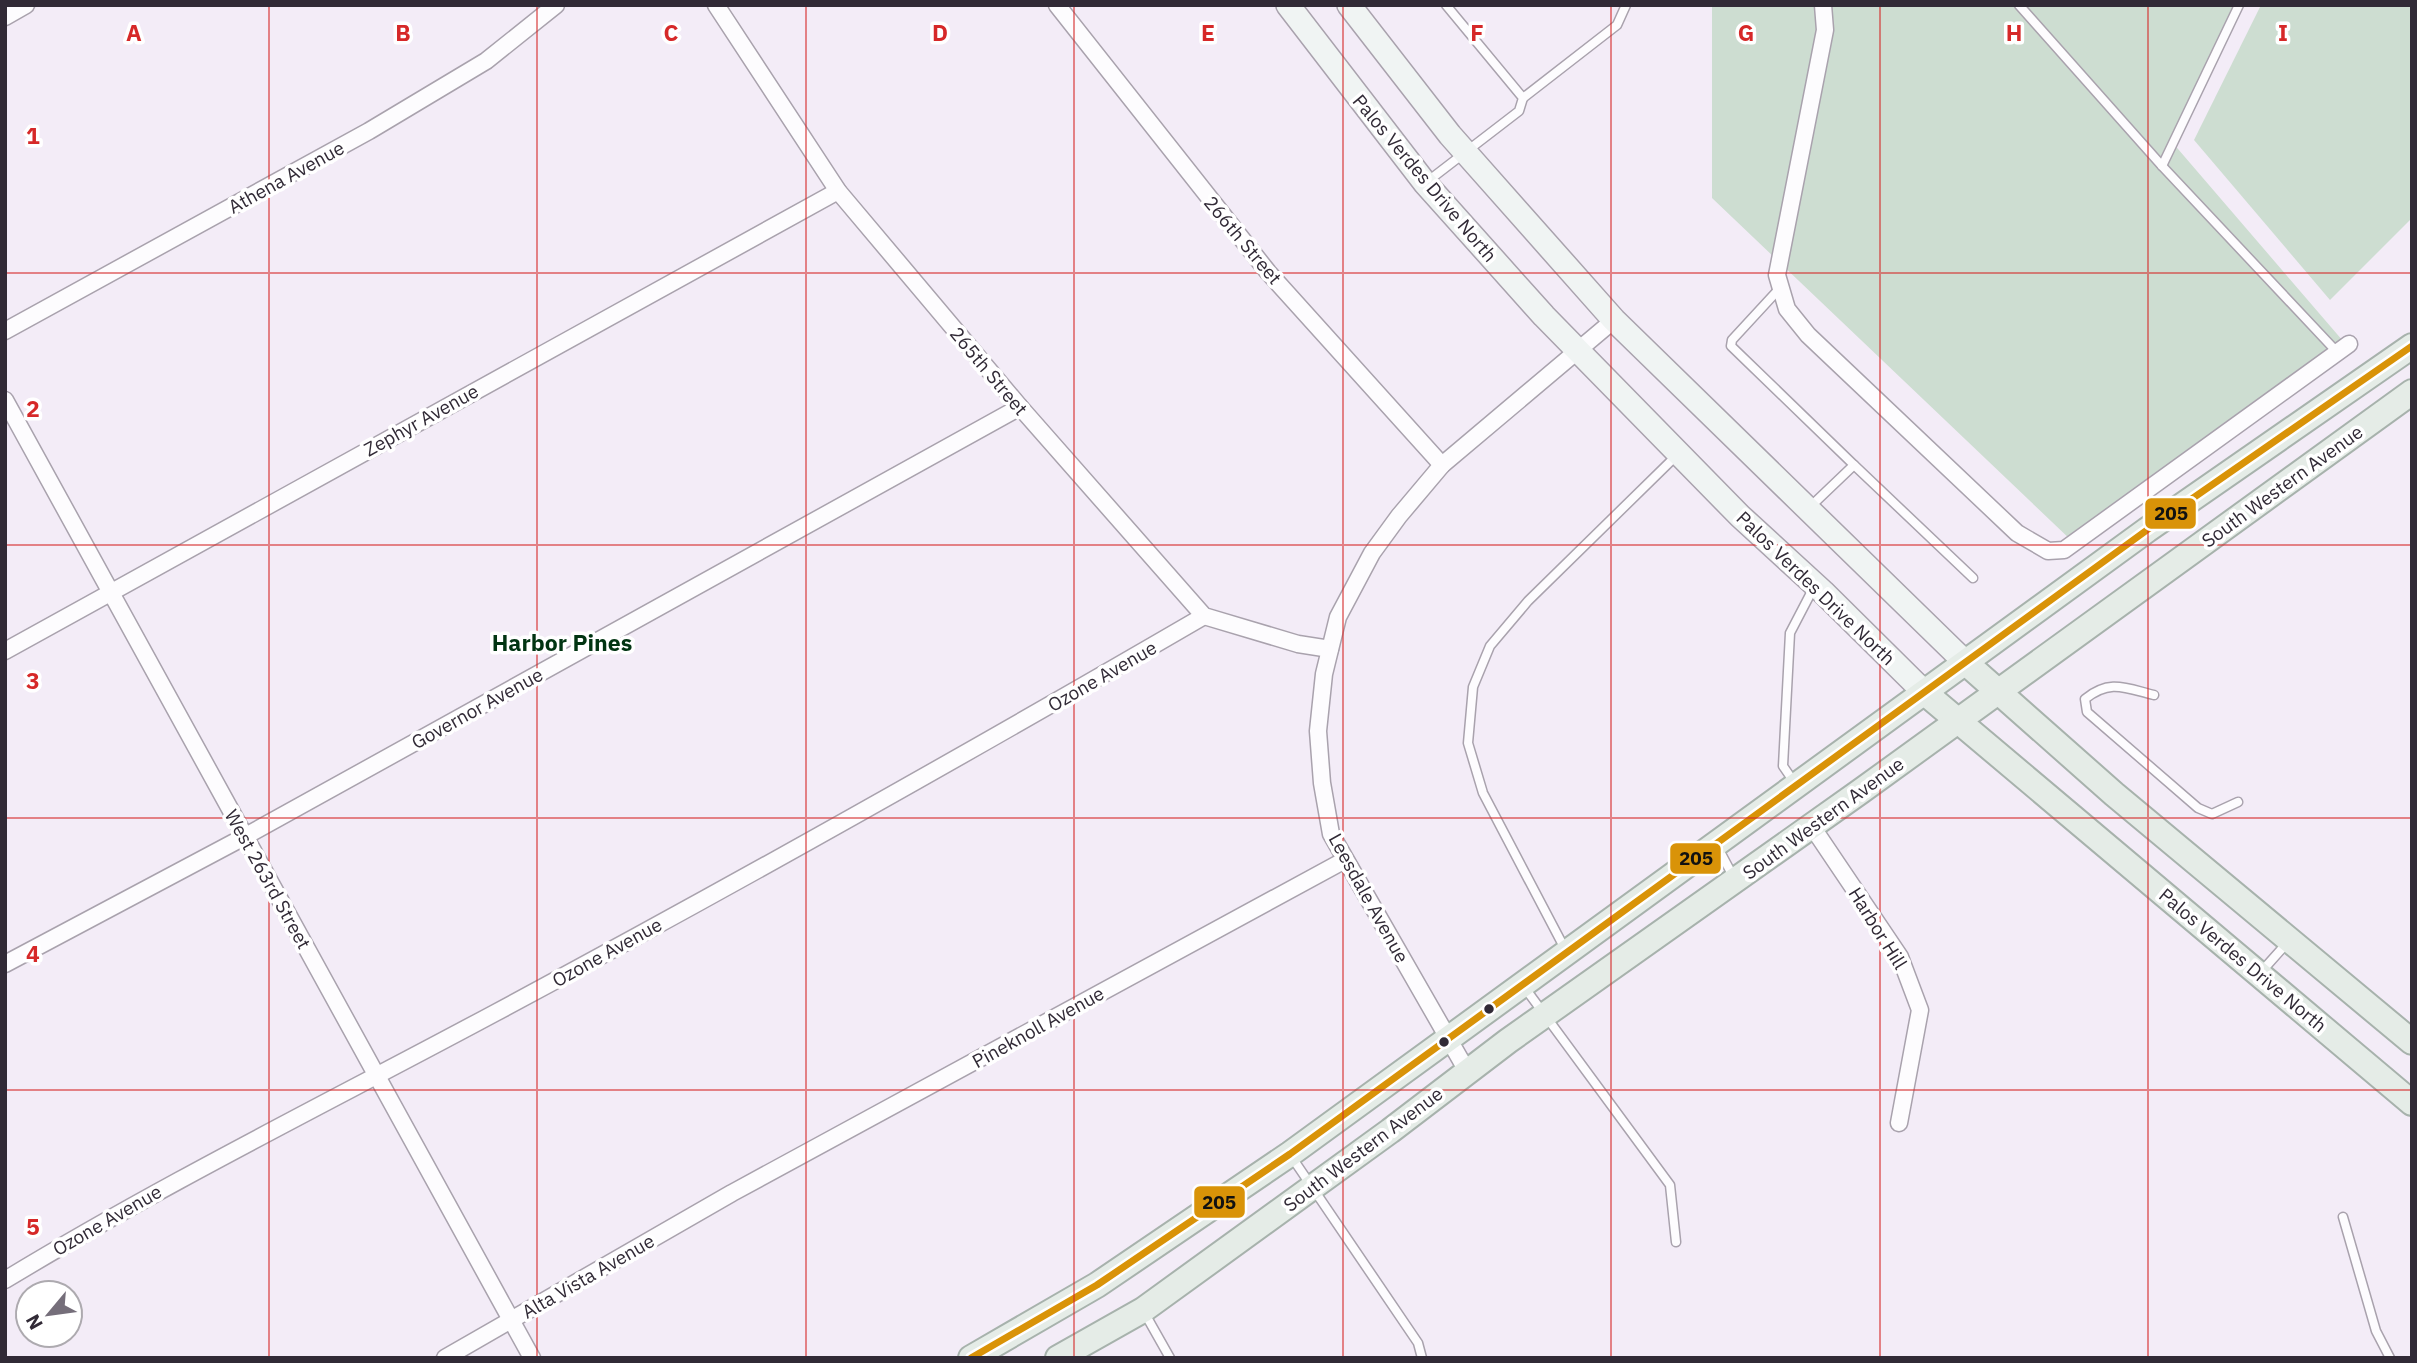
<svg xmlns="http://www.w3.org/2000/svg" width="2417" height="1363" font-family="'IBM Plex Sans',sans-serif">
<style>
.green{fill:#cdddd1}
.lines{fill:none;stroke-linecap:round;stroke-linejoin:round}
.service-casing{stroke:#a9a2ad;stroke-width:11}
.minor-casing{stroke:#a9a2ad;stroke-width:19}
.secondary-casing{stroke:#a9a2ad;stroke-width:26}
.primary-casing{stroke:#a7b2ac;stroke-width:28}
.service{stroke:#fdfcfe;stroke-width:8}
.minor{stroke:#fdfcfe;stroke-width:16}
.secondary{stroke:#f0f4f3;stroke-width:23}
.primary{stroke:#e5ece7;stroke-width:24}
.bus-1-casing{stroke:#fff;stroke-width:12}
.bus-1{stroke:#d99308;stroke-width:7}
.grid{fill:none;stroke:#d62828;stroke-width:2;stroke-opacity:0.55}
.bus-dot{fill:#312a36;stroke:#fff;stroke-width:2.5}
.labels{text-anchor:middle;stroke-width:7;stroke-linejoin:round;paint-order:stroke}
.street-label{font-size:19px;fill:#312a36;stroke:#fff}
.quarter-label{font-size:23px;font-weight:bold;fill:#013412;stroke:#fff}
.grid-label{font-size:23px;text-anchor:middle;font-weight:bold;fill:#d62828;stroke:#fff;stroke-width:7;stroke-linejoin:round;paint-order:stroke}
.line-badge{stroke:#fff;stroke-width:2.5}
.pale-badge-label{font-size:19px;text-anchor:middle;font-weight:bold;fill:#111}
</style>
<rect width="100%" height="100%" fill="#f3ecf7"/>
<g class="green">
<path d="M 1712,5 L 2241,5 L 2172,142 L 2343,341 L 2073,542 L 1712,198 Z"/>
<path d="M 2261,5 L 2412,5 L 2412,218 L 2330,300 L 2194,140 Z"/>
</g>
<g class="lines">
<defs>
<g id="service">
<path d="M 2019,5 L 2163,167 L 2337,352"/>
<path d="M 1523,98 L 1617,25 L 1626,5"/>
<path d="M 2162,166 L 2239,5"/>
<path d="M 1428,181 L 1519,111 L 1523,98 L 1446,5"/>
<path d="M 1780,288 L 1732,340 L 1731,346 L 1854,465 L 1810,507"/>
<path d="M 1854,465 L 1973,578"/>
<path d="M 2154,695 C 2125,688 2110,679 2085,699 L 2087,712 L 2198,808 L 2212,814 L 2238,802"/>
<path d="M 1794,782 L 1783,766 L 1790,633 L 1814,587"/>
<path d="M 1717,846 L 1734,878"/>
<path d="M 1565,949 L 1483,793 L 1468,743 L 1473,687 L 1490,646 L 1528,601 L 1677,455"/>
<path d="M 2261,972 L 2287,943"/>
<path d="M 1525,988 L 1670,1185 L 1676,1242"/>
<path d="M 1291,1156 L 1418,1343 L 1422,1358"/>
<path d="M 2343,1217 L 2376,1331 L 2390,1358"/>
<path d="M 1144,1312 L 1170,1358"/>
</g>
<g id="minor">
<path d="M 716,5 L 838,191 L 1020,407 L 1204,616 L 1298,644 L 1330,649"/>
<path d="M 1057,5 L 1268,272 L 1442,465"/>
<path d="M 1823,5 L 1825,30 L 1777,275 L 1787,309 L 1808,335 L 2017,533 L 2048,551 L 2064,550 L 2349,344"/>
<path d="M 5,17 L 26,5"/>
<path d="M 5,331 L 369,131 L 486,61 L 556,5"/>
<path d="M 5,400 L 532,1358"/>
<path d="M 5,651 L 838,191"/>
<path d="M 1811,825 L 1900,957 L 1920,1010 L 1899,1123"/>
<path d="M 5,964 L 244,837 L 1020,407"/>
<path d="M 1467,1071 L 1331,834 L 1322,783 L 1318,731 L 1324,674 L 1338,617 L 1372,553 L 1399,516 L 1442,465 L 1614,320"/>
<path d="M 5,1280 C 165,1183 331,1101 495,1013 C 734,885 970,752 1204,616"/>
<path d="M 445,1358 L 732,1193 L 1345,860"/>
</g>
<g id="secondary">
<path d="M 1288,5 L 1425,183 L 1544,316 L 1740,516 L 1823,592 L 1925,693"/>
<path d="M 1349,5 L 1450,135 L 1614,320 L 1966,663"/>
</g>
<g id="primary">
<path d="M 1966,663 L 2114,794 L 2412,1042"/>
<path d="M 1925,693 L 2412,1103"/>
<path d="M 971,1358 L 1097,1285 L 1290,1154 L 2147,530 L 2412,346"/>
<path d="M 1058,1358 L 1143,1310 L 1390,1131 L 1508,1041 L 1861,791 L 2412,392"/>
</g>
</defs>
<use href="#service" class="service-casing"/>
<use href="#minor" class="minor-casing"/>
<use href="#secondary" class="secondary-casing"/>
<use href="#primary" class="primary-casing"/>
<use href="#service" class="service"/>
<use href="#minor" class="minor"/>
<use href="#secondary" class="secondary"/>
<use href="#primary" class="primary"/>
<defs>
<path id="bus-1" d="M 971,1358 L 1097,1285 L 1290,1154 L 2147,530 L 2412,346"/>
</defs>
<use href="#bus-1" class="bus-1-casing"/>
<use href="#bus-1" class="bus-1"/>
</g>
<path class="grid" d="M 269,5 L 269,1358M 537,5 L 537,1358M 806,5 L 806,1358M 1074,5 L 1074,1358M 1343,5 L 1343,1358M 1611,5 L 1611,1358M 1880,5 L 1880,1358M 2148,5 L 2148,1358M 5,273 L 2412,273M 5,545 L 2412,545M 5,818 L 2412,818M 5,1090 L 2412,1090"/>
<g class="bus-dot">
<circle cx="1489" cy="1009" r="6"/>
<circle cx="1444" cy="1042" r="6"/>
</g>
<g class="labels">
<g class="street-label">
<text transform="translate(286 177) rotate(-29)" y="7">Athena Avenue</text>
<text transform="translate(1425 178) rotate(50)" y="7">Palos Verdes Drive North</text>
<text transform="translate(1243 240) rotate(50)" y="7">266th Street</text>
<text transform="translate(989 371) rotate(50)" y="7">265th Street</text>
<text transform="translate(421 420) rotate(-29)" y="7">Zephyr Avenue</text>
<text transform="translate(2282 486) rotate(-36)" y="7">South Western Avenue</text>
<text transform="translate(1816 588) rotate(44)" y="7">Palos Verdes Drive North</text>
<text transform="translate(1102 676) rotate(-30)" y="7">Ozone Avenue</text>
<text transform="translate(477 708) rotate(-29)" y="7">Governor Avenue</text>
<text transform="translate(1823 818) rotate(-36)" y="7">South Western Avenue</text>
<text transform="translate(268 879) rotate(61)" y="7">West 263rd Street</text>
<text transform="translate(1369 898) rotate(61)" y="7">Leesdale Avenue</text>
<text transform="translate(1878 928) rotate(58)" y="7">Harbor Hill</text>
<text transform="translate(607 952) rotate(-29)" y="7">Ozone Avenue</text>
<text transform="translate(2243 960) rotate(40)" y="7">Palos Verdes Drive North</text>
<text transform="translate(1038 1027) rotate(-29)" y="7">Pineknoll Avenue</text>
<text transform="translate(1363 1149) rotate(-37)" y="7">South Western Avenue</text>
<text transform="translate(107 1220) rotate(-30)" y="7">Ozone Avenue</text>
<text transform="translate(588 1276) rotate(-30)" y="7">Alta Vista Avenue</text>
</g>
<g class="quarter-label">
<text x="562" y="651">Harbor Pines</text>
</g>
</g>
<g class="grid-label">
<text x="134" y="41">A</text>
<text x="403" y="41">B</text>
<text x="671" y="41">C</text>
<text x="940" y="41">D</text>
<text x="1208" y="41">E</text>
<text x="1477" y="41">F</text>
<text x="1746" y="41">G</text>
<text x="2014" y="41">H</text>
<text x="2283" y="41">I</text>
<text x="33" y="144">1</text>
<text x="33" y="417">2</text>
<text x="33" y="689">3</text>
<text x="33" y="962">4</text>
<text x="33" y="1235">5</text>
</g>
<g class="line-badge">
<rect x="2144" y="497" width="53" height="33" rx="7" fill="#d99308"/>
<rect x="1669" y="842" width="53" height="33" rx="7" fill="#d99308"/>
<rect x="1193" y="1185" width="53" height="34" rx="7" fill="#d99308"/>
</g>
<g class="pale-badge-label">
<text x="2171" y="520">205</text>
<text x="1696" y="865">205</text>
<text x="1219" y="1209">205</text>
</g>
<rect width="2417" height="1363" fill="none" stroke="#312a36" stroke-width="14"/>
<g transform="translate(49 1314) rotate(241)"><circle r="33" fill="#ffffff" stroke="#adaaaf" stroke-width="2"/>
<path d="M0-5L12 26L0 18L-12 26Z" fill="#756e7a"/>
<text y="-10" font-size="19" font-weight="bold" text-anchor="middle" fill="#312a36">N</text>
</g>
</svg>
